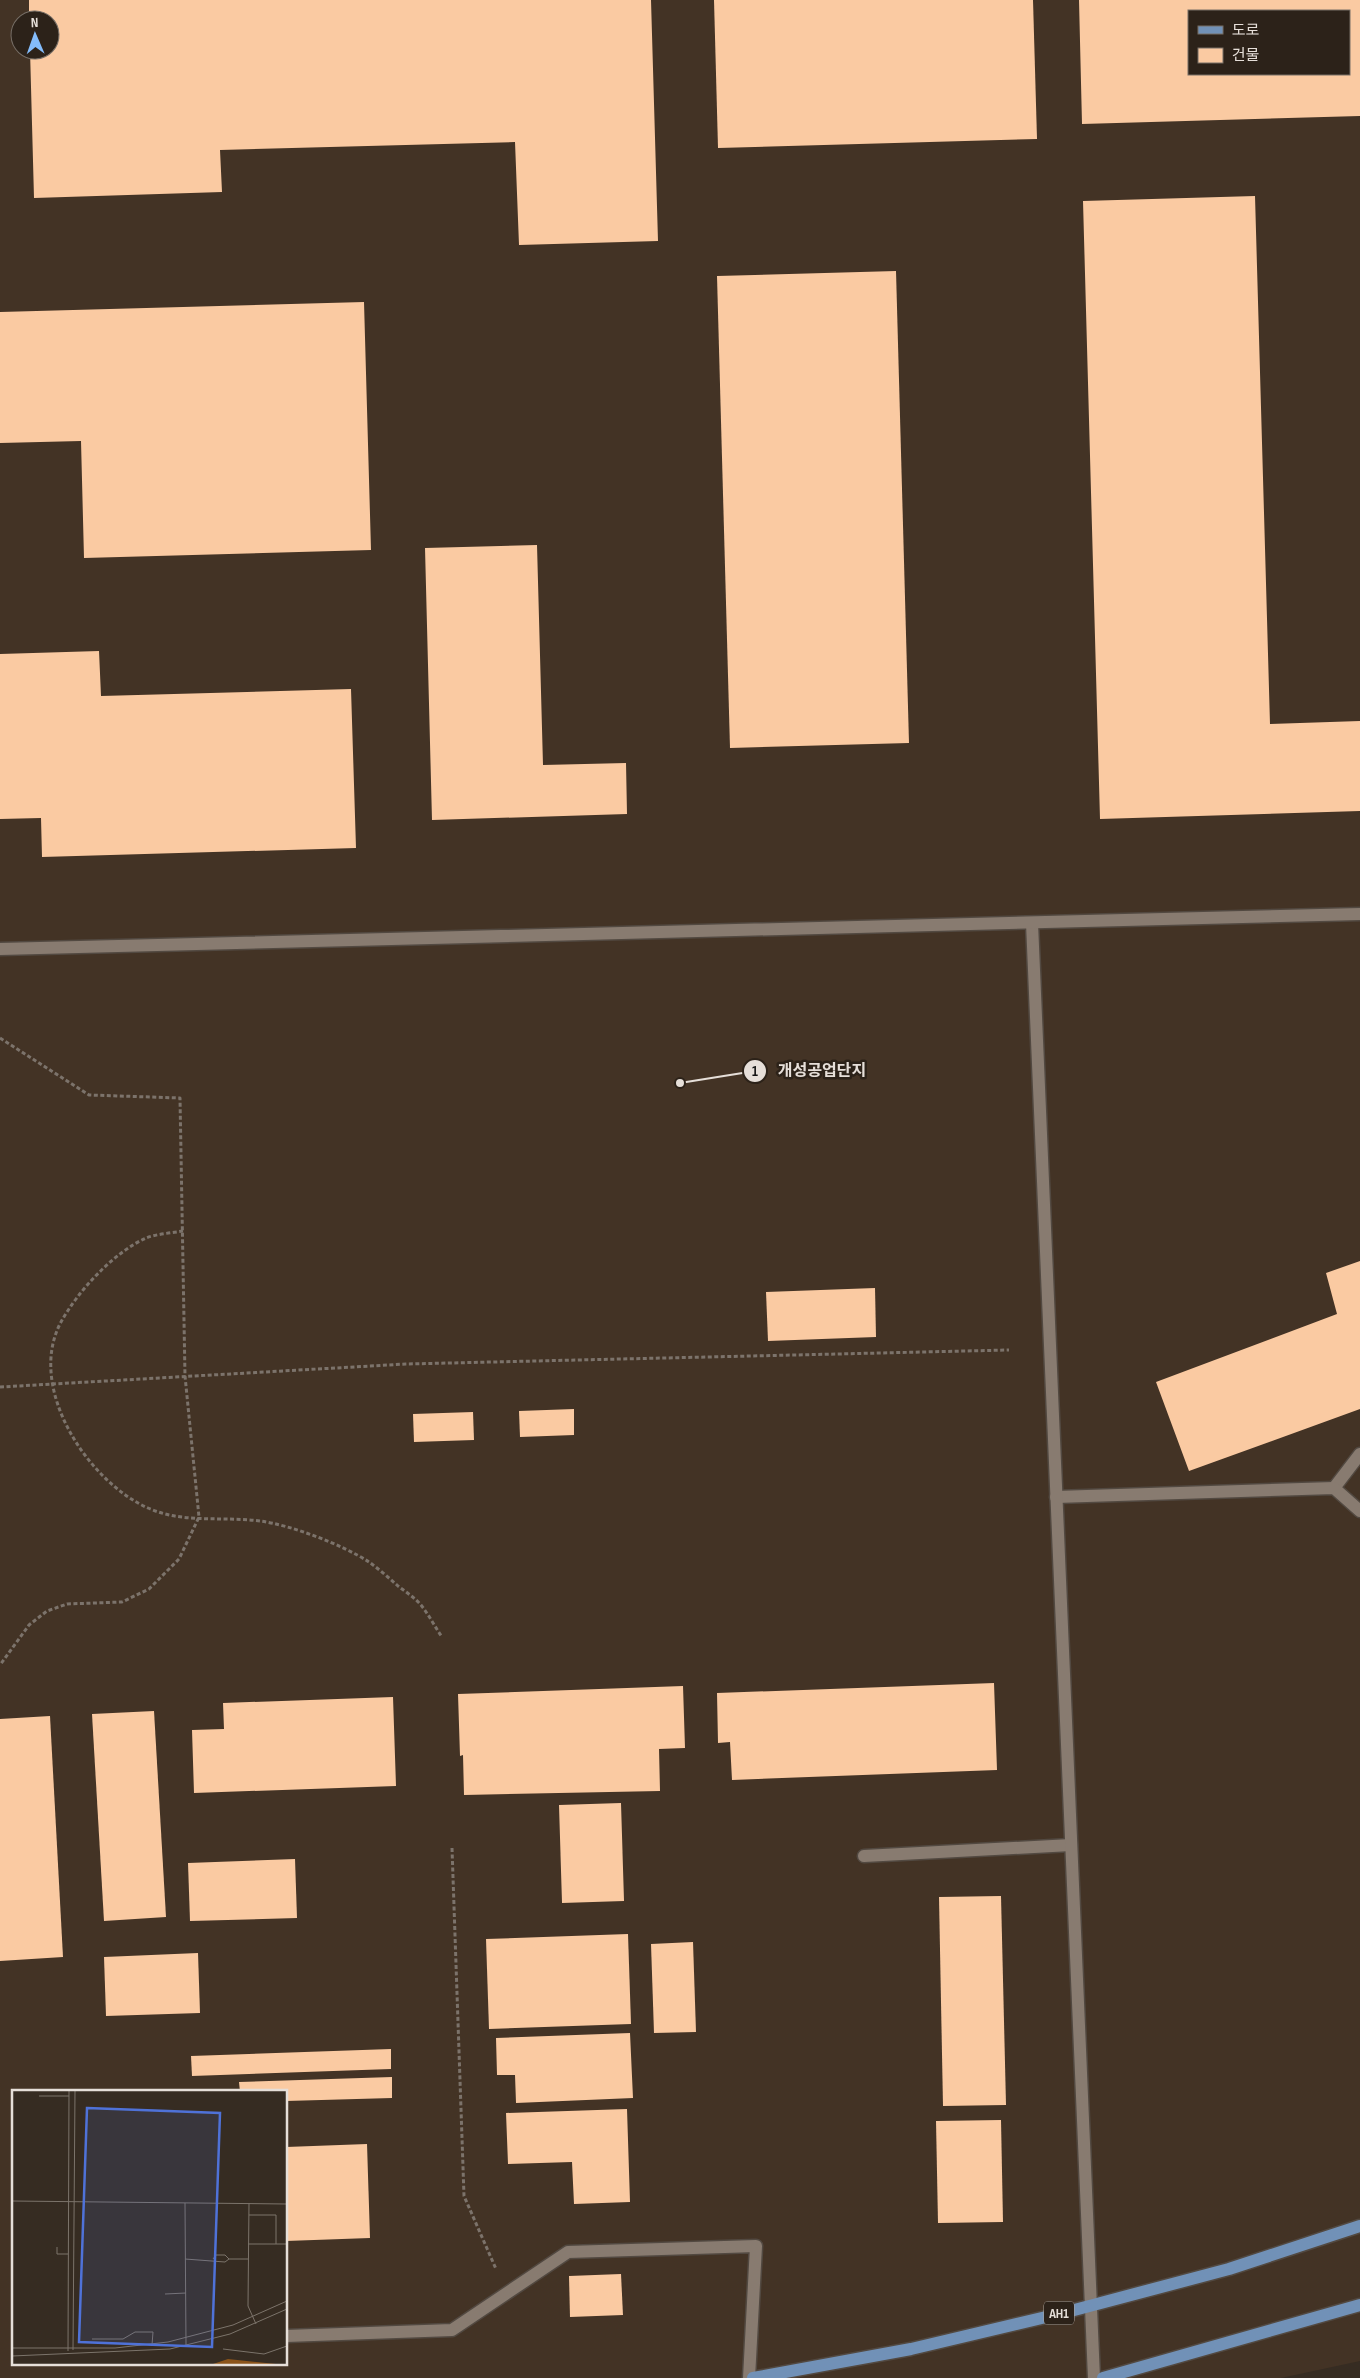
<svg xmlns="http://www.w3.org/2000/svg" width="1360" height="2378" font-family="'Sofia Sans Condensed','Noto Sans KR',sans-serif">
<style>
.built{fill:#433325;fill-rule:evenodd}
.building{fill:#facaa2;fill-rule:evenodd}
.lines{fill:none;stroke-linecap:round;stroke-linejoin:round}
.lane-casing{stroke:#524941;stroke-width:15}
.street-casing{stroke:#524941;stroke-width:15}
.primary-casing{stroke:#524941;stroke-width:15}
.path{stroke:#7c736b;stroke-width:3;stroke-dasharray:4 2.5;stroke-linecap:butt}
.lane{stroke:#887b70;stroke-width:12}
.street{stroke:#887b70;stroke-width:12}
.primary{stroke:#7191b7;stroke-width:12}
.labels{text-anchor:middle;stroke-width:5;stroke-linejoin:round;paint-order:stroke}
.shield{fill:#2c2219;stroke:#aea69f;stroke-width:1}
.shield-label{font-size:14px;font-weight:bold;fill:#e6dfd9}
.inset-road{fill:none;stroke:#7c746b;stroke-width:1}
.view{fill:#4f72d8;fill-opacity:0.15;stroke:#4f72d8;stroke-width:2.5}
.inset-edge{fill:none;stroke:#e6dfd9;stroke-width:2.5}
.leader{fill:none;stroke:#e6dfd9;stroke-width:2}
.callout-dot{fill:#e6dfd9;stroke:#2c2219;stroke-width:2}
.mark-label{font-size:15px;text-anchor:middle;font-weight:bold;fill:#111}
.callout-label{font-size:16px;text-anchor:middle;font-weight:bold;fill:#e6dfd9;stroke:#2c2219;stroke-width:5;stroke-linejoin:round;paint-order:stroke}
</style>
<rect width="100%" height="100%" fill="#362c22"/>
<path class="built" d="M 0,0 L 1360,0 L 1360,2361 L 1281,2378 L 0,2378 ZM 1189,11 L 1349,11 L 1349,74 L 1189,74 ZM 20,20 L 50,20 L 50,50 L 20,50 ZM 14,2092 L 286,2092 L 286,2364 L 14,2364 Z"/>
<g class="building">
<path d="M 29,0 L 651,0 L 658,241 L 519,245 L 515,142 L 220,150 L 222,192 L 34,198 L 30,50 L 50,50 L 50,20 L 29,20 Z"/>
<path d="M 714,0 L 1033,0 L 1037,139 L 718,148 Z"/>
<path d="M 1079,0 L 1360,0 L 1360,116 L 1082,124 ZM 1189,11 L 1349,11 L 1349,74 L 1189,74 Z"/>
<path d="M 1255,196 L 1270,724 L 1360,721 L 1360,811 L 1100,819 L 1083,201 Z"/>
<path d="M 896,271 L 909,743 L 730,748 L 717,276 Z"/>
<path d="M 364,302 L 371,550 L 84,558 L 81,441 L 0,443 L 0,312 Z"/>
<path d="M 537,545 L 543,765 L 626,763 L 627,814 L 432,820 L 425,548 Z"/>
<path d="M 99,651 L 101,696 L 351,689 L 356,848 L 42,857 L 41,818 L 0,819 L 0,654 Z"/>
<path d="M 1360,1261 L 1360,1409 L 1189,1471 L 1156,1382 L 1337,1314 L 1326,1273 Z"/>
<path d="M 875,1288 L 876,1337 L 768,1341 L 766,1292 Z"/>
<path d="M 574,1409 L 574,1435 L 520,1437 L 519,1411 Z"/>
<path d="M 473,1412 L 474,1440 L 414,1442 L 413,1414 Z"/>
<path d="M 994,1683 L 997,1770 L 732,1780 L 730,1742 L 718,1743 L 717,1693 Z"/>
<path d="M 683,1686 L 685,1748 L 659,1749 L 660,1791 L 464,1795 L 463,1755 L 460,1756 L 458,1694 Z"/>
<path d="M 393,1697 L 396,1786 L 194,1793 L 192,1730 L 224,1729 L 223,1703 Z"/>
<path d="M 154,1711 L 166,1917 L 104,1921 L 92,1714 Z"/>
<path d="M 50,1716 L 63,1957 L 0,1961 L 0,1719 Z"/>
<path d="M 621,1803 L 624,1901 L 562,1903 L 559,1805 Z"/>
<path d="M 295,1859 L 297,1918 L 190,1921 L 188,1863 Z"/>
<path d="M 1001,1896 L 1006,2105 L 943,2106 L 939,1897 Z"/>
<path d="M 628,1934 L 631,2024 L 489,2029 L 486,1939 Z"/>
<path d="M 693,1942 L 696,2032 L 654,2033 L 651,1944 Z"/>
<path d="M 198,1953 L 200,2013 L 106,2016 L 104,1957 Z"/>
<path d="M 630,2033 L 633,2098 L 516,2103 L 515,2075 L 497,2075 L 496,2038 Z"/>
<path d="M 391,2049 L 391,2069 L 192,2076 L 191,2056 Z"/>
<path d="M 392,2077 L 392,2098 L 286,2101 L 286,2092 L 240,2092 L 239,2082 Z"/>
<path d="M 627,2109 L 630,2202 L 574,2204 L 572,2162 L 508,2164 L 506,2113 Z"/>
<path d="M 1001,2120 L 1003,2222 L 938,2223 L 936,2121 Z"/>
<path d="M 367,2144 L 370,2238 L 286,2241 L 286,2147 Z"/>
<path d="M 621,2274 L 623,2315 L 570,2317 L 569,2276 Z"/>
</g>
<g class="lines">
<defs>
<g id="lane">
<path d="M 1334,1488 L 1360,1454"/>
<path d="M 1056,1497 L 1334,1488 L 1360,1511"/>
<path d="M 864,1856 L 1071,1845"/>
<path d="M 286,2336 L 452,2330 L 568,2252 L 756,2246 L 749,2378"/>
</g>
<g id="street">
<path d="M 1032,923 L 1094,2378"/>
<path d="M 0,949 L 1360,914"/>
</g>
<g id="primary">
<path d="M 753,2378 L 911,2349 L 1063,2313 L 1229,2269 L 1360,2226"/>
<path d="M 1103,2378 L 1360,2305"/>
</g>
</defs>
<use href="#lane" class="lane-casing"/>
<use href="#street" class="street-casing"/>
<use href="#primary" class="primary-casing"/>
<g class="path">
<path d="M 0,1038 L 89,1095 L 180,1098 L 185,1376 L 199,1517 L 179,1559 L 149,1589 L 122,1602 L 67,1604 L 47,1611 L 29,1625 L 0,1665"/>
<path d="M 183,1231 C 171,1233 156,1234 146,1238 C 113,1253 78,1291 61,1322 C 26,1387 87,1481 148,1508 C 183,1524 223,1516 260,1521 C 291,1525 343,1545 369,1562 C 379,1569 389,1578 398,1586 C 406,1592 415,1598 421,1605 C 429,1615 435,1627 442,1637"/>
<path d="M 0,1387 L 406,1364 L 1009,1350"/>
<path d="M 452,1848 L 464,2196 L 496,2269"/>
</g>
<use href="#lane" class="lane"/>
<use href="#street" class="street"/>
<use href="#primary" class="primary"/>
</g>
<g class="labels">
<rect class="shield" x="1044" y="2301.5" width="30" height="23" rx="4"/>
<g class="shield-label">
<text x="1059" y="2318">AH1</text>
</g>
</g>
<g transform="translate(12 2090)">
<rect width="275" height="275" fill="#362c22"/>
<path d="M 216,269 L 264,274 L 264,275 L 198,275 Z" fill="#8c541a"/>
<path class="inset-road" d="M 27,6 L 57,6M 0,111 L 275,114M 173,113 L 174,255M 237,113 L 236,216 L 244,234M 237,125 L 264,125 L 264,154M 236,154 L 275,154M 45,157 L 45,164 L 56,164M 173,169 L 213,172 L 217,169 L 213,165 L 204,165 L 201,169M 217,169 L 236,169M 153,204 L 174,203M 80,249 L 111,249 L 123,242 L 141,242 L 140,255M 0,258 L 103,258 L 156,252 L 221,235 L 275,211M 211,259 L 252,264 L 275,256M 61,260 L 63,0M 56,261 L 57,0M 0,266 L 158,259 L 218,244 L 275,219"/>
<path class="view" d="M 75,18 L 208,23 L 200,257 L 67,252 Z"/>
<rect width="275" height="275" class="inset-edge"/>
</g>
<path class="leader" d="M680 1083L755 1071"/>
<g class="callout-dot">
<circle cx="680" cy="1083" r="5"/>
<circle cx="755" cy="1071" r="12"/>
</g>
<g class="mark-label">
<text x="755" y="1076">1</text>
</g>
<g class="callout-label">
<text x="822" y="1076">개성공업단지</text>
</g>
<rect x="1188" y="10" width="162" height="65" fill="#2c2219" stroke="#766e66"/>
<rect x="1198" y="26" width="25" height="8" fill="#7191b7" stroke="#766e66"/>
<text x="1232" y="35" font-size="15" fill="#e6dfd9">도로</text>
<rect x="1198" y="48" width="25" height="15" fill="#facaa2" stroke="#766e66"/>
<text x="1232" y="60" font-size="15" fill="#e6dfd9">건물</text>
<g transform="translate(35 35) rotate(358)"><circle r="24" fill="#2c2219" stroke="#766e66"/>
<path d="M0-4L9 19L0 12L-9 19Z" fill="#84bcfb"/>
<text y="-8" font-size="14" font-weight="bold" text-anchor="middle" fill="#e6dfd9">N</text>
</g>
</svg>
